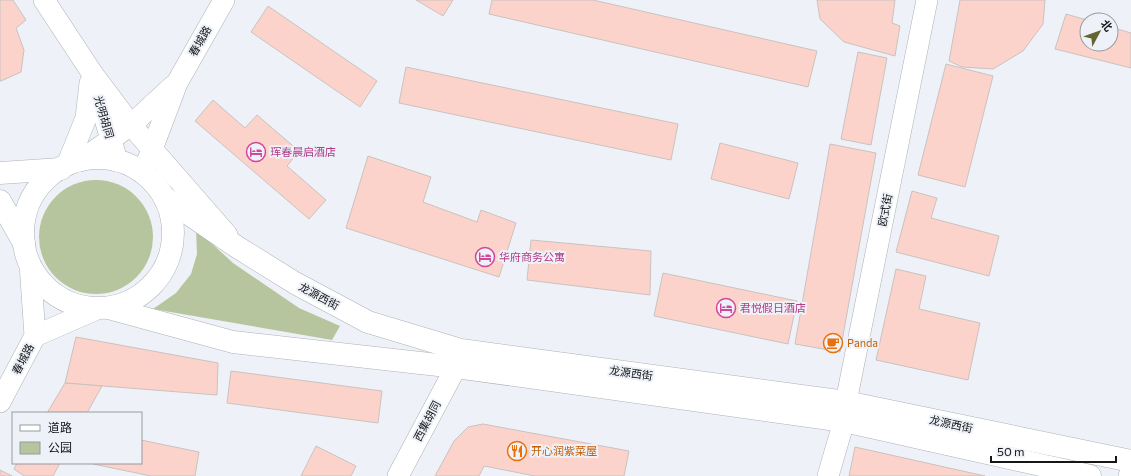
<svg xmlns="http://www.w3.org/2000/svg" width="1131" height="476" font-family="Commissioner,'Noto Sans SC',sans-serif">
<style>
.green{fill:#b6c59e}
.building{fill:#fcd3ca;stroke:#cac2c0}
.lines{fill:none;stroke-linecap:round;stroke-linejoin:round}
.minor-casing{stroke:#adb1b7;stroke-width:22}
.major-casing{stroke:#adb1b7;stroke-width:23}
.minor{stroke:#fff;stroke-width:21}
.major{stroke:#fff;stroke-width:22}
.labels{text-anchor:middle;stroke-width:4;stroke-linejoin:round;paint-order:stroke}
.street-label{font-size:11px;fill:#141618;stroke:#eef2f8}
.hotel-label{font-size:11px;fill:#b23c85;stroke:#eef2f8;text-anchor:start}
.food-label{font-size:11px;fill:#c56008;stroke:#eef2f8;text-anchor:start}
</style>
<rect width="100%" height="100%" fill="#eef2f8"/>
<g class="green">
<circle cx="96" cy="237" r="57"/>
<path d="M 196,229 L 233,263 L 299,308 L 340,326 L 332,340 L 153,309 L 176,293 L 191,274 L 197,254 Z"/>
</g>
<g class="building">
<path d="M 0,0 L 13,0 L 26,20 L 16,28 L 24,50 L 21,72 L 1,81 L 0,81 Z"/>
<path d="M 416,0 L 453,0 L 443,16 Z"/>
<path d="M 492,0 L 593,0 L 817,51 L 808,87 L 489,14 Z"/>
<path d="M 817,0 L 895,0 L 892,23 L 900,26 L 895,56 L 844,42 L 820,19 Z"/>
<path d="M 960,0 L 1045,0 L 1043,24 L 1023,51 L 993,69 L 962,67 L 949,61 Z"/>
<path d="M 268,6 L 377,81 L 360,107 L 251,32 Z"/>
<path d="M 1066,14 L 1087,20 L 1087,44 L 1111,44 L 1111,27 L 1131,33 L 1131,68 L 1055,49 Z"/>
<path d="M 858,52 L 887,58 L 871,145 L 841,139 Z"/>
<path d="M 946,64 L 993,76 L 965,187 L 918,175 Z"/>
<path d="M 406,67 L 678,124 L 671,160 L 399,103 Z"/>
<path d="M 213,100 L 245,128 L 257,115 L 299,151 L 287,166 L 326,200 L 309,219 L 195,121 Z"/>
<path d="M 720,143 L 798,163 L 789,199 L 711,179 Z"/>
<path d="M 830,144 L 876,153 L 840,352 L 795,344 Z"/>
<path d="M 368,156 L 431,177 L 423,202 L 477,222 L 481,210 L 516,223 L 499,277 L 346,228 Z"/>
<path d="M 912,191 L 937,198 L 931,218 L 999,236 L 989,276 L 896,252 Z"/>
<path d="M 531,240 L 651,251 L 650,295 L 527,280 Z"/>
<path d="M 896,269 L 926,276 L 919,309 L 980,323 L 968,380 L 876,360 Z"/>
<path d="M 663,273 L 797,301 L 788,344 L 654,316 Z"/>
<path d="M 76,337 L 218,363 L 217,395 L 65,383 Z"/>
<path d="M 231,371 L 382,391 L 378,423 L 227,403 Z"/>
<path d="M 65,383 L 102,386 L 87,413 L 47,413 Z"/>
<path d="M 483,424 L 629,451 L 624,476 L 535,476 L 484,466 L 479,476 L 435,476 L 454,441 L 468,427 Z"/>
<path d="M 141,440 L 199,452 L 195,476 L 151,476 L 93,464 L 93,463 L 141,463 Z"/>
<path d="M 316,446 L 356,466 L 351,476 L 301,476 Z"/>
<path d="M 855,447 L 985,476 L 849,476 Z"/>
<path d="M 17,463 L 60,463 L 53,476 L 24,476 L 14,469 Z"/>
<path d="M 0,470 L 12,476 L 0,476 Z"/>
</g>
<g class="lines">
<defs>
<g id="minor">
<path d="M 44,0 L 92,73 L 117,161"/>
<path d="M 92,73 L 131,125 L 227,235"/>
<path d="M 80,161 L 131,125 L 173,86"/>
<path d="M 67,165 L 86,118 L 90,83"/>
<path d="M 143,173 L 177,83 L 224,0"/>
<path d="M 35,336 L 97,309"/>
<path d="M 0,402 L 35,336 L 30,264"/>
<path d="M 398,476 L 456,367"/>
<path d="M 828,476 L 844,421 L 846,402 L 927,0"/>
<path d="M 1129,476 L 1131,470"/>
</g>
<g id="major">
<circle cx="98" cy="233" r="75"/>
<path d="M 0,173 L 61,169"/>
<path d="M 164,197 L 237,247 L 295,283 L 368,322 L 461,350 L 846,402 L 1131,461"/>
<path d="M 0,201 L 24,243"/>
<path d="M 108,308 L 233,342 L 456,367 L 844,421 L 1090,476"/>
</g>
</defs>
<use href="#minor" class="minor-casing"/>
<use href="#major" class="major-casing"/>
<use href="#minor" class="minor"/>
<use href="#major" class="major"/>
</g>
<defs>
<symbol id="hotel-ring" viewBox="-11 -11 22 22"><circle r="9.5" fill="#eef2f8" stroke="#d1479c" stroke-width="1.5"/><path d="M-6-4.5h1.5V1H6V5H4.5V3h-9V5H-6ZM-4 0a1.8 1.8 0 1 1 3.6 0ZM.5 0V-2.5h3Q6-2.5 6 0Z" fill="#d1479c"/></symbol>
<symbol id="cafe-ring" viewBox="-11 -11 22 22"><circle r="9.5" fill="#eef2f8" stroke="#e8710a" stroke-width="1.5"/><path d="M-5.5-4.5H6V0H3Q3 3.5 0 3.5H-2.5Q-5.5 3.5-5.5 0ZM3-3.2v2h1.7v-2ZM-6 4.5H4V6H-6Z" fill="#e8710a"/></symbol>
<symbol id="restaurant-ring" viewBox="-11 -11 22 22"><circle r="9.5" fill="#eef2f8" stroke="#e8710a" stroke-width="1.5"/><path d="M-5-6h1v4h1v-4h1v4h1v-4h1v5L-1.5 .5V6h-2V.5L-5-1ZM5-6V6H3V1.5H1.5Q1.5-4 5-6Z" fill="#e8710a"/></symbol>
</defs>
<g fill-rule="evenodd">
<use href="#hotel-ring" x="245" y="141" width="22" height="22"/>
<use href="#hotel-ring" x="474" y="246" width="22" height="22"/>
<use href="#hotel-ring" x="715" y="297" width="22" height="22"/>
<use href="#cafe-ring" x="822" y="332" width="22" height="22"/>
<use href="#restaurant-ring" x="506" y="440" width="22" height="22"/>
</g>
<g class="labels">
<g class="street-label">
<text transform="translate(200 41) rotate(-60)" y="4">春城路</text>
<text transform="translate(104 117) rotate(74)" y="4">光明胡同</text>
<text transform="translate(885 210) rotate(-79)" y="4">欧式街</text>
<text transform="translate(319 296) rotate(28)" y="4">龙源西街</text>
<text transform="translate(23 359) rotate(-62)" y="4">春城路</text>
<text transform="translate(631 373) rotate(8)" y="4">龙源西街</text>
<text transform="translate(427 421) rotate(-62)" y="4">西集胡同</text>
<text transform="translate(951 424) rotate(12)" y="4">龙源西街</text>
</g>
<g class="hotel-label">
<text x="270" y="156">珲春晨启酒店</text>
<text x="499" y="261">华府商务公寓</text>
<text x="740" y="312">君悦假日酒店</text>
</g>
<g class="food-label">
<text x="847" y="347">Panda</text>
<text x="531" y="455">开心润紫菜屋</text>
</g>
</g>
<rect x="12" y="412" width="130" height="52" fill="#eef2f8" stroke="#979a9e"/>
<rect x="20" y="425" width="20" height="6" fill="#ffffff" stroke="#979a9e"/>
<text x="48" y="432" font-size="12" fill="#141618">道路</text>
<rect x="20" y="442" width="20" height="12" fill="#b6c59e" stroke="#979a9e"/>
<text x="48" y="452" font-size="12" fill="#141618">公园</text>
<g transform="translate(1099 32) rotate(49)"><circle r="19" fill="#eef2f8" stroke="#979a9e"/>
<path d="M0-3L7 15L0 10L-7 15Z" fill="#636431"/>
<text y="-6" font-size="11" font-weight="bold" text-anchor="middle" fill="#141618">北</text>
</g>
<path d="M991 456v6h125v-6" fill="none" stroke="#141618" stroke-width="2"/>
<text x="997" y="456" font-size="12" fill="#141618" stroke="#eef2f8" stroke-width="3" paint-order="stroke">50 m</text>
</svg>
